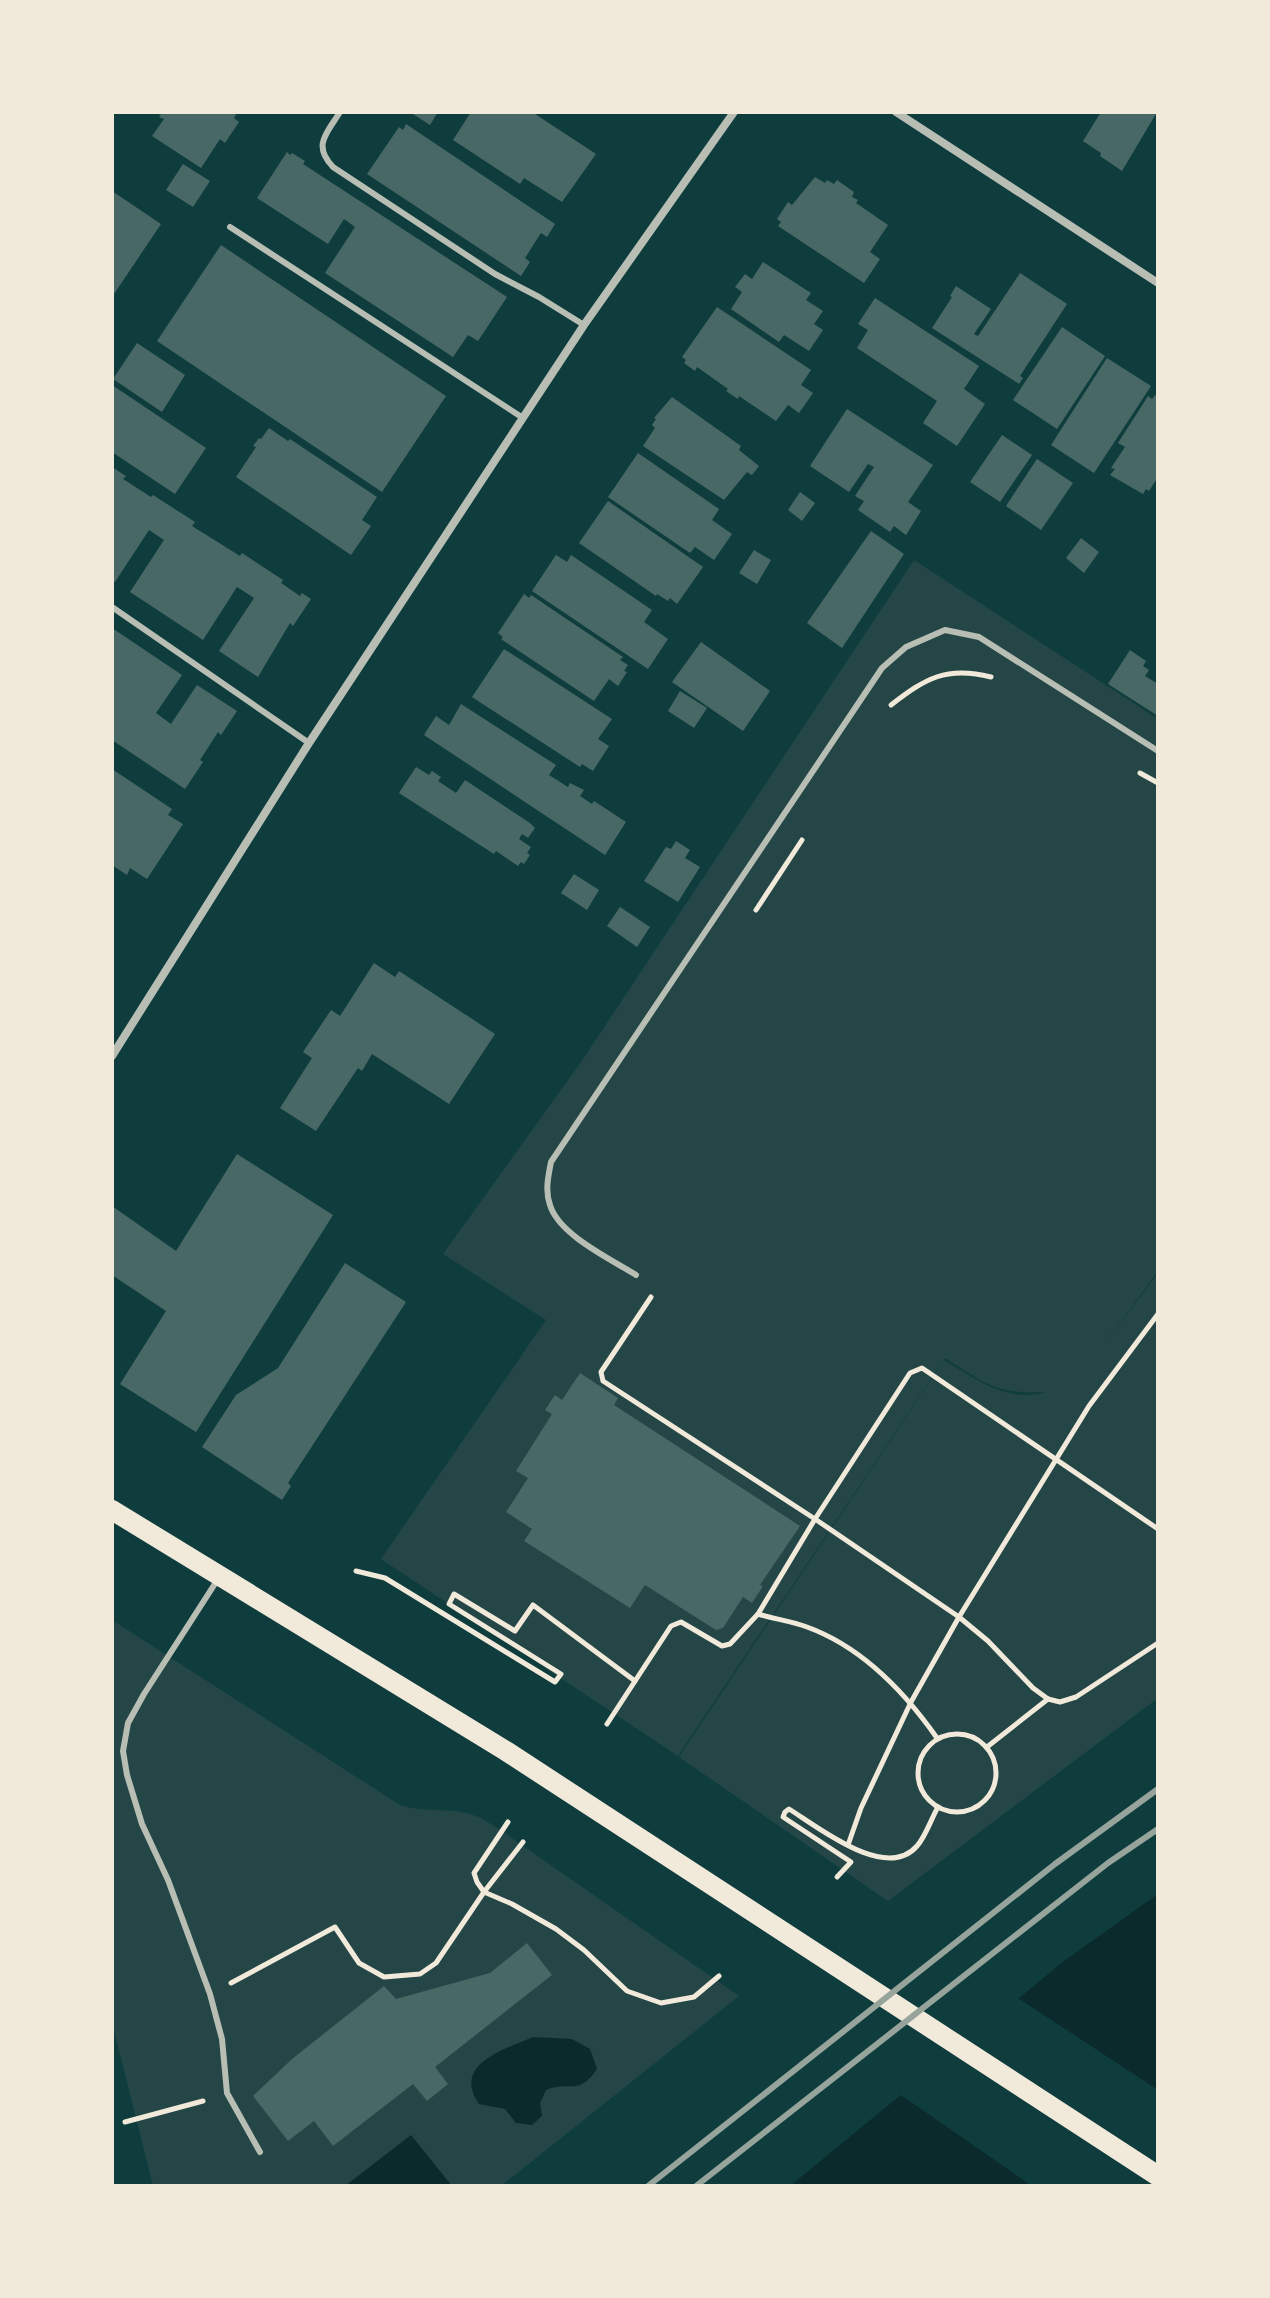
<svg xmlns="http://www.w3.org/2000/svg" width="1270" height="2298" font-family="'Asap Condensed',sans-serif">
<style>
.green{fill:#244646}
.water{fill:#0a2a2b}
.pier{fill:#0f3d3e}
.building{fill:#486865}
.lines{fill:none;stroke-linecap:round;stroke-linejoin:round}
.path{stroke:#f1e9da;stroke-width:5}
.service{stroke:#b8beb3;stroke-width:6}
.minor{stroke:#b8beb3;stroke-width:8}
.primary{stroke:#f1e9da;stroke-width:20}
.rail{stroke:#97a49c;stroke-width:6}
</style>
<rect width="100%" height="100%" fill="#0f3d3e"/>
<g class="green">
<path d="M 914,560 L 1158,719 L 1158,1271 L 1102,1348 L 1158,1273 L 1158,1698 L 888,1901 L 679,1757 L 944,1360 C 978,1380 1007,1403 1046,1392 C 996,1395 985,1383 945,1358 L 678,1756 L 381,1559 L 546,1320 L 443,1254 L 581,1062 Z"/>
<path d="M 112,1620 L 400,1805 C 423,1813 446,1807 470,1814 C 478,1816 485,1821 493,1825 L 739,1996 L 501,2186 L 153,2186 L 112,2023 Z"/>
</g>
<g class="water">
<path d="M 1158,1894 L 1158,2186 L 790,2186 L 1064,1961 Z"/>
<path d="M 533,2037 L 572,2039 L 590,2049 L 597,2069 C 578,2097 571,2080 546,2090 L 540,2103 L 542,2116 L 532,2125 L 516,2123 L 505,2109 L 479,2104 C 452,2064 503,2050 533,2037 Z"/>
<path d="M 411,2135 L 452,2186 L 345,2186 Z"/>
</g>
<path class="pier" d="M 1015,1996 L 1158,2090 L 1158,2186 L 1032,2186 L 898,2093 Z"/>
<g class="building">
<path d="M 162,112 L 232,112 L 236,115 L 234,118 L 239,122 L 225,143 L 220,139 L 201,168 L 152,136 L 164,119 L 159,117 Z"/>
<path d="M 410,112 L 438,112 L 430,125 Z"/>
<path d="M 471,112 L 532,112 L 596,154 L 562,202 L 524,178 L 520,184 L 453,140 Z"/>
<path d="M 1101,112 L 1157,112 L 1122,171 L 1100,156 L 1101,153 L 1083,141 Z"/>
<path d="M 406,124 L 555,224 L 547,237 L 541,233 L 525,258 L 530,262 L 521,276 L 367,174 L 399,127 L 403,130 Z"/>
<path d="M 287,152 L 290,155 L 292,153 L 305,161 L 303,164 L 507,297 L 478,341 L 468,335 L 453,357 L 325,273 L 355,227 L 344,219 L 328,244 L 257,198 Z"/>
<path d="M 183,164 L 210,181 L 193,207 L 166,190 Z"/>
<path d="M 815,177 L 825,183 L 827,180 L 834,184 L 837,180 L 854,192 L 852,197 L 858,200 L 856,203 L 888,225 L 870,252 L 880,259 L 864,283 L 778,226 L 781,222 L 777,219 L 788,202 L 792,205 Z"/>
<path d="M 112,191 L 161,224 L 112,297 Z"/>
<path d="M 221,245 L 446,396 L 382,492 L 157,341 Z"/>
<path d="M 763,262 L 811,293 L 806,300 L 823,311 L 814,324 L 823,330 L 809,351 L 784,335 L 779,342 L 731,309 L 742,292 L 735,287 L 745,274 L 752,279 Z"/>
<path d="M 1020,273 L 1067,304 L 1020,376 L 1023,378 L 1019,384 L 932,328 L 952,297 L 950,296 L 956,286 L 991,309 L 974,334 L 978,336 Z"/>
<path d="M 875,298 L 979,366 L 964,389 L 985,404 L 957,446 L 923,423 L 937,401 L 857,348 L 868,330 L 858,324 Z"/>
<path d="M 717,307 L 811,370 L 801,385 L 813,393 L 799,413 L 788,405 L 776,421 L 739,396 L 738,399 L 726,391 L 728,389 L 697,367 L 695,371 L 684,363 L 686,360 L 682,357 Z"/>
<path d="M 1062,327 L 1105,356 L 1057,429 L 1013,400 Z"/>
<path d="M 137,343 L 185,375 L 162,412 L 113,379 Z"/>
<path d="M 1107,358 L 1151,386 L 1094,473 L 1051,445 Z"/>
<path d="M 112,385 L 206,448 L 175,494 L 112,452 Z"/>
<path d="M 1158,392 L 1158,477 L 1149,491 L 1146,489 L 1143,494 L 1110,475 L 1115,469 L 1111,468 L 1125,447 L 1118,443 L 1148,396 L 1152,399 Z"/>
<path d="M 672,397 L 741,446 L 739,450 L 759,466 L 752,475 L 747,472 L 724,500 L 643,446 L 655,428 L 652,425 L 656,419 L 654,418 Z"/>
<path d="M 847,409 L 933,465 L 908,502 L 921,511 L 906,535 L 894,526 L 890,532 L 858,510 L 864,501 L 855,496 L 874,467 L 868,464 L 849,492 L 810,466 Z"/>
<path d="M 269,428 L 288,441 L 290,439 L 377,497 L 362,520 L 371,526 L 351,555 L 236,477 L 256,447 L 253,446 L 259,438 L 261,439 Z"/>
<path d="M 1002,435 L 1032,455 L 1000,502 L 970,482 Z"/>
<path d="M 638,453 L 719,509 L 712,520 L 732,534 L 714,560 L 695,547 L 690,553 L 608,497 Z"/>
<path d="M 1037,459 L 1073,483 L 1041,530 L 1006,506 Z"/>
<path d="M 112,467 L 126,476 L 123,479 L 151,497 L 153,495 L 195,522 L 192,526 L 240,556 L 242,553 L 283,580 L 281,583 L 300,596 L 302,593 L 311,599 L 293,626 L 290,623 L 258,677 L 219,651 L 254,598 L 237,587 L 203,640 L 130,592 L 164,540 L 149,530 L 115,582 L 112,580 Z"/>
<path d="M 800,492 L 815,503 L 802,521 L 788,510 Z"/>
<path d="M 608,501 L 703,567 L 677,604 L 670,598 L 668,601 L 657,594 L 656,596 L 579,543 Z"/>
<path d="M 871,531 L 904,554 L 842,648 L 807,623 Z"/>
<path d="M 1081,538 L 1099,552 L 1084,573 L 1066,558 Z"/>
<path d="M 754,550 L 771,560 L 757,584 L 739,573 Z"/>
<path d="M 556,555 L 567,562 L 571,555 L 652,610 L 644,622 L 668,639 L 648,669 L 532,591 Z"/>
<path d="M 524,594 L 529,598 L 531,595 L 623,657 L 620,660 L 628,665 L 624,671 L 627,672 L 618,686 L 609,679 L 594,701 L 501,639 L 503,637 L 498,633 Z"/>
<path d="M 112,628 L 182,675 L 156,713 L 171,724 L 197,685 L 237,711 L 221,735 L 218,732 L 200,760 L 203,762 L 185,789 L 112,740 Z"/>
<path d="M 701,642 L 770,691 L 743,731 L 672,682 Z"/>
<path d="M 504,649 L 612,719 L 598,739 L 609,746 L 593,771 L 582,764 L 580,767 L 472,697 Z"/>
<path d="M 1130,650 L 1146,661 L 1143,666 L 1149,670 L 1145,676 L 1158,684 L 1158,716 L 1108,684 Z"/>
<path d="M 680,691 L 707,708 L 694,728 L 668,711 Z"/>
<path d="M 461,704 L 556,765 L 549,775 L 568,787 L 570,783 L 584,790 L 580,796 L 592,804 L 594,801 L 626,822 L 605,855 L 424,735 L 436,716 L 449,725 Z"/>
<path d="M 416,767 L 429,775 L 432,771 L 441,777 L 438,781 L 456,793 L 465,780 L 530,823 L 535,828 L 528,838 L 522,834 L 519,839 L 531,847 L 527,853 L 530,855 L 524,864 L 521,862 L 518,866 L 496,851 L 494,854 L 399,793 Z"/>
<path d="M 112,769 L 172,809 L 168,815 L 183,824 L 147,879 L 130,868 L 127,875 L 112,865 Z"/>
<path d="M 676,841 L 690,850 L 685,858 L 700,867 L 678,902 L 644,881 L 666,847 L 671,849 Z"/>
<path d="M 574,874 L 599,890 L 587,910 L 561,893 Z"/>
<path d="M 620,907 L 650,927 L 637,947 L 607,926 Z"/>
<path d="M 374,963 L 395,977 L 399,971 L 495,1034 L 449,1104 L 372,1054 L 362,1071 L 358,1068 L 316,1131 L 280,1108 L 312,1058 L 303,1052 L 331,1010 L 340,1016 Z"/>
<path d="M 237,1154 L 333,1215 L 196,1432 L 120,1384 L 166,1311 L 112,1275 L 112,1206 L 176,1251 Z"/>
<path d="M 345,1263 L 406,1302 L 288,1483 L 291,1486 L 282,1500 L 202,1447 L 236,1395 L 278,1368 Z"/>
<path d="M 580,1373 L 618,1398 L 614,1405 L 800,1526 L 760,1585 L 763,1586 L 752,1603 L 743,1597 L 723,1628 L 716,1630 L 645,1585 L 630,1608 L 524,1541 L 532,1529 L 506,1512 L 528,1478 L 516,1471 L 552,1414 L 545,1410 L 555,1395 L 562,1400 Z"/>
<path d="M 527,1943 L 552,1975 L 435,2067 L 448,2084 L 427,2101 L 413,2084 L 333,2146 L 314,2121 L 288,2141 L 253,2096 L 292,2059 L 384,1986 L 396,1999 L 490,1973 Z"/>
</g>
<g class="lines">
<g class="path">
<path d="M 891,705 C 926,678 946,666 991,677"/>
<path d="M 1140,773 L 1158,783"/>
<path d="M 756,910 L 802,840"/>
<path d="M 651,1297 L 601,1372 L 603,1381 L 815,1519 L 959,1617 L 988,1641 L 1033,1688 L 1048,1699 L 1060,1702 L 1076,1697 L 1158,1643"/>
<path d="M 356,1571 L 385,1578 L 555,1682 L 561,1674 L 449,1604 L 454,1594 L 515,1631 L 533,1605 L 635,1681"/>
<path d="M 758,1614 C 774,1619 791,1621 807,1627 C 862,1647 904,1691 937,1738"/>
<path d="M 607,1724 L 671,1626 L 681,1622 L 722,1646 L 730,1644 L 758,1614 L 815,1519 L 910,1373 L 922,1368 L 1158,1529"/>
<circle cx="957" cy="1773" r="39"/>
<path d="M 987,1747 L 1048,1699"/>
<path d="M 508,1822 L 474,1873 L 477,1882 L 484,1892 L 512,1904 L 556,1929 L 584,1950 L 627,1991 L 661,2003 L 694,1997 L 719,1976"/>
<path d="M 848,1845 L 861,1808 L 911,1702 L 959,1617 L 1089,1406 L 1158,1314"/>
<path d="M 837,1877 L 851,1862 L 783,1817 L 785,1812 L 789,1809 C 818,1827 886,1882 917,1846 C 926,1836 931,1819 938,1807"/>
<path d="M 231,1983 L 335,1927 L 359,1963 L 384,1977 L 420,1974 L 436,1963 L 484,1892 L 523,1842"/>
<path d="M 125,2122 L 203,2101"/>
</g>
<g class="service">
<path d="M 340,112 C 327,133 312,145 333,167 L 495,274 L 539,297 L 584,325"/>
<path d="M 230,227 L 523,418"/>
<path d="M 112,607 L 309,743"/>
<path d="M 636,1275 C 611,1259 559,1235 550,1205 C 545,1191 548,1177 551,1162 L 882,668 L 906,647 L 945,630 L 979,637 L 1158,751"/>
<path d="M 218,1579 L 144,1694 L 128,1723 L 123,1751 L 127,1775 L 142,1824 L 168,1880 L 210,1994 L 222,2039 L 227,2093 L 260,2152"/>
</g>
<g class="minor">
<path d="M 896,112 L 1158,283"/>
<path d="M 112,1056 L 309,743 L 584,325 L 734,112"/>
</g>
<path class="primary" d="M 112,1510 L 506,1751 L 1158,2176"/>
<g class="rail">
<path d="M 648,2186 L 1055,1864 L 1158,1789"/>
<path d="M 696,2186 L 1108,1863 L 1158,1829"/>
</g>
</g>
<rect width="1270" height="2298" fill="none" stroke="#f1e9da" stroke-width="228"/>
</svg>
